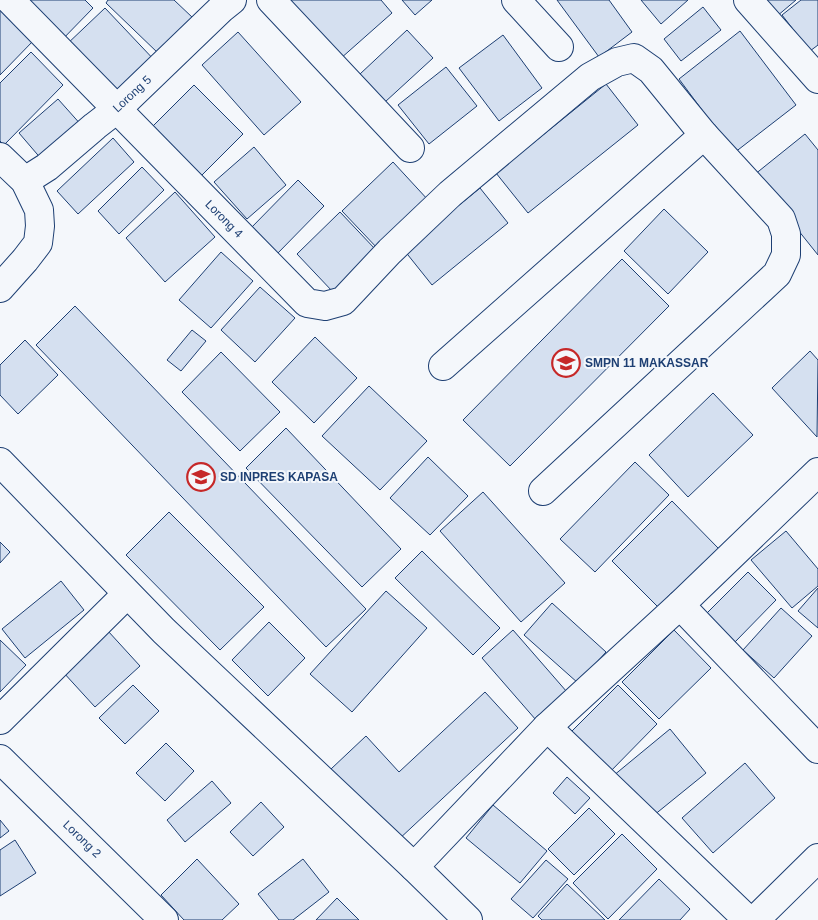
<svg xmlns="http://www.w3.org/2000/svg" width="818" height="920" font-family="Helvetica,sans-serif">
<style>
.building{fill:#d5e0f0;stroke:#1d3f73}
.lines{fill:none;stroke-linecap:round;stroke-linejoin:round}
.minor-casing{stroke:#1d3f73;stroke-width:30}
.minor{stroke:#f4f7fb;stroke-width:28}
.labels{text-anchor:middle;stroke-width:4;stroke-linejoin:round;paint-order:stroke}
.street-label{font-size:12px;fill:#1d3f73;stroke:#f4f7fb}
.poi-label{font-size:12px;font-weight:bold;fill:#1d3f73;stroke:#f4f7fb;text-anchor:start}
</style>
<rect width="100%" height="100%" fill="#f4f7fb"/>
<g class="building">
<path d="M 14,0 L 85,0 L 93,8 L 57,45 Z"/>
<path d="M 108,0 L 174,0 L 193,18 L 159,54 L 106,3 Z"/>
<path d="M 290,0 L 381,0 L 392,13 L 340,59 Z"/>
<path d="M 402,0 L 432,0 L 415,15 Z"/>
<path d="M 557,0 L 609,0 L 632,32 L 599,57 Z"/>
<path d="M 641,0 L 688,0 L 661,24 Z"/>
<path d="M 751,0 L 796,0 L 770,22 Z"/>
<path d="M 801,0 L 818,0 L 818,45 L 810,51 L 782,15 Z"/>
<path d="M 0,7 L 34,40 L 0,75 Z"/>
<path d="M 703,7 L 721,30 L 681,61 L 664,39 Z"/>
<path d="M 105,8 L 158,64 L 117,102 L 65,46 Z"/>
<path d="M 407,30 L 433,58 L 385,102 L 360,74 Z"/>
<path d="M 740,31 L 796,105 L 734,153 L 679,79 Z"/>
<path d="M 238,32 L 301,102 L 264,135 L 202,65 Z"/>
<path d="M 503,35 L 542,88 L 499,121 L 459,68 Z"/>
<path d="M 31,52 L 63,85 L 4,145 L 0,141 L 0,83 Z"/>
<path d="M 446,67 L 477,106 L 429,144 L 398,105 Z"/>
<path d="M 606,84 L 638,125 L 528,213 L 496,173 Z"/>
<path d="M 194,85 L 243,134 L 200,177 L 151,128 Z"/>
<path d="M 58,99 L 83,127 L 43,161 L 19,133 Z"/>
<path d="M 805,134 L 818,150 L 818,255 L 754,175 Z"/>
<path d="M 113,138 L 134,162 L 78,214 L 57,191 Z"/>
<path d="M 254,147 L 286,185 L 247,219 L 214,182 Z"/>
<path d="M 393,162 L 429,201 L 379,250 L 342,211 Z"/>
<path d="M 142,167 L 164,190 L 119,234 L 98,211 Z"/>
<path d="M 298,180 L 324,206 L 276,255 L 250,229 Z"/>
<path d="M 480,188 L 508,223 L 432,285 L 404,250 Z"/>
<path d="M 175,192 L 215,237 L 165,282 L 126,238 Z"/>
<path d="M 664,209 L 708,252 L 668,294 L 624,251 Z"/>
<path d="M 340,212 L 376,250 L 333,292 L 297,254 Z"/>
<path d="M 221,252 L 253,281 L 211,328 L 179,300 Z"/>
<path d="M 622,259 L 669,306 L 510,466 L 463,420 Z"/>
<path d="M 260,287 L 295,318 L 255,362 L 221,330 Z"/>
<path d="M 75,306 L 366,609 L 326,647 L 36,345 Z"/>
<path d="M 192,330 L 206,341 L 181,371 L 167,360 Z"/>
<path d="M 315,337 L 357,378 L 314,423 L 272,382 Z"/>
<path d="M 25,340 L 58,375 L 18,414 L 0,395 L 0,365 Z"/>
<path d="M 810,351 L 818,360 L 817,437 L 772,388 Z"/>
<path d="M 221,352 L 280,412 L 240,451 L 182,392 Z"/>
<path d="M 369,386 L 427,441 L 380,490 L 322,436 Z"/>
<path d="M 713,393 L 753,435 L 688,497 L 649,455 Z"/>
<path d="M 286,428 L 401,549 L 362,587 L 246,468 Z"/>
<path d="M 428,457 L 468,496 L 430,535 L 390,498 Z"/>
<path d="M 635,462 L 669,495 L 595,572 L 560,539 Z"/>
<path d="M 483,492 L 565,583 L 521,622 L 440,531 Z"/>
<path d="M 672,501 L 719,549 L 659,608 L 612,561 Z"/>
<path d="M 169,512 L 264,607 L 220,650 L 126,555 Z"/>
<path d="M 786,531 L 818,569 L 818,586 L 792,608 L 751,560 Z"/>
<path d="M 0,542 L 10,552 L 0,563 Z"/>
<path d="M 422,551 L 500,628 L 473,655 L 395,578 Z"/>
<path d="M 748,572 L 776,600 L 735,642 L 707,613 Z"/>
<path d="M 61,581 L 84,610 L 25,658 L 2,629 Z"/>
<path d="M 818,588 L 818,628 L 798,611 Z"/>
<path d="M 386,591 L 427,628 L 352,712 L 310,674 Z"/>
<path d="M 552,603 L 606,652 L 578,683 L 524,635 Z"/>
<path d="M 781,608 L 812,636 L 774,678 L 743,650 Z"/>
<path d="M 269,622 L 305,658 L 268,696 L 232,660 Z"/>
<path d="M 513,630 L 567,692 L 536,720 L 482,658 Z"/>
<path d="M 674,630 L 711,668 L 659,719 L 622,682 Z"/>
<path d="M 108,631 L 140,666 L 95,707 L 63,672 Z"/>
<path d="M 0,640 L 26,665 L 0,692 Z"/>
<path d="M 133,685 L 159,711 L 125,744 L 99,718 Z"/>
<path d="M 618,685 L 657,724 L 605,777 L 566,737 Z"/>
<path d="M 485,692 L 518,728 L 397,841 L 331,769 L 366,736 L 399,772 Z"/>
<path d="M 670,729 L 706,773 L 648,820 L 613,776 Z"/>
<path d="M 166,743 L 194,771 L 165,801 L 136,773 Z"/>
<path d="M 745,763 L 775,798 L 713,853 L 682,818 Z"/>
<path d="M 567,777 L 590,798 L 575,814 L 553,793 Z"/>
<path d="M 212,781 L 231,803 L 185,842 L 167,820 Z"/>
<path d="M 261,802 L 284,827 L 253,856 L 230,832 Z"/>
<path d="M 493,805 L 547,851 L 520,883 L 466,838 Z"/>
<path d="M 589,808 L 615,834 L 574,875 L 548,849 Z"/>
<path d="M 0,820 L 9,831 L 0,838 Z"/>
<path d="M 622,834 L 657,869 L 608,919 L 573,883 Z"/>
<path d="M 15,840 L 36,873 L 0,896 L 0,850 Z"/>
<path d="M 197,859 L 239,904 L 222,920 L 184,920 L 161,895 Z"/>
<path d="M 303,859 L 329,892 L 293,920 L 279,920 L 258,894 Z"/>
<path d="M 546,860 L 568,879 L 533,918 L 511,899 Z"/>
<path d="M 659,879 L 690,909 L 680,920 L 619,920 Z"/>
<path d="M 567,884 L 605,920 L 542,920 L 538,916 Z"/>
<path d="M 337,898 L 359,920 L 316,920 Z"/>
</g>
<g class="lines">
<defs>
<g id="minor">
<path d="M 10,0 L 307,303 L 325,306 L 343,301 L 390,251 L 450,194 L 590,77 L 617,62 L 634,58 L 651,70 L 704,135 L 781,219 L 786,234 L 786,255 L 777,274 L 762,288 L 543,491"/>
<path d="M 271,0 L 410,148"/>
<path d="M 516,0 L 559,47"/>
<path d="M 748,0 L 818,79"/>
<path d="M 0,157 L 25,181 L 39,210 L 40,226 L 38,243 L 25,260 L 0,288"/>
<path d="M 25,181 L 47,167 L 95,126 L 117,109 L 222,8 L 232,0"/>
<path d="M 443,366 L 704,135"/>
<path d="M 0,462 L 164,631 L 414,867 L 468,920"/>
<path d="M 680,605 L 818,749"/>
<path d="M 0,720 L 127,594"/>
<path d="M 547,727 L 748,920"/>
<path d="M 0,759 L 164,920"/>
<path d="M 414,867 L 547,727 L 680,605 L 818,472"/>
<path d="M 755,920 L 818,858"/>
</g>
</defs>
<use href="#minor" class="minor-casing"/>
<use href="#minor" class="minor"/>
</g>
<defs>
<symbol id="school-ring" viewBox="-11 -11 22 22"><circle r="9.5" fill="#f4f7fb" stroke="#c62828" stroke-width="1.5"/><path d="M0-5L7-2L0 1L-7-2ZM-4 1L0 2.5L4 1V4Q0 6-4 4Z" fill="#c62828"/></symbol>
</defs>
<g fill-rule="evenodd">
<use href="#school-ring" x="550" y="347" width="32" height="32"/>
<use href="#school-ring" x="185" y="461" width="32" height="32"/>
</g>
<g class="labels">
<g class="street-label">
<text transform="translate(132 94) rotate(-43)" y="4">Lorong 5</text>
<text transform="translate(224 219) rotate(45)" y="4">Lorong 4</text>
<text transform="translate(82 839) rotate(44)" y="4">Lorong 2</text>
</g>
<g class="poi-label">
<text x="585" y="367">SMPN 11 MAKASSAR</text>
<text x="220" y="481">SD INPRES KAPASA</text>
</g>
</g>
</svg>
